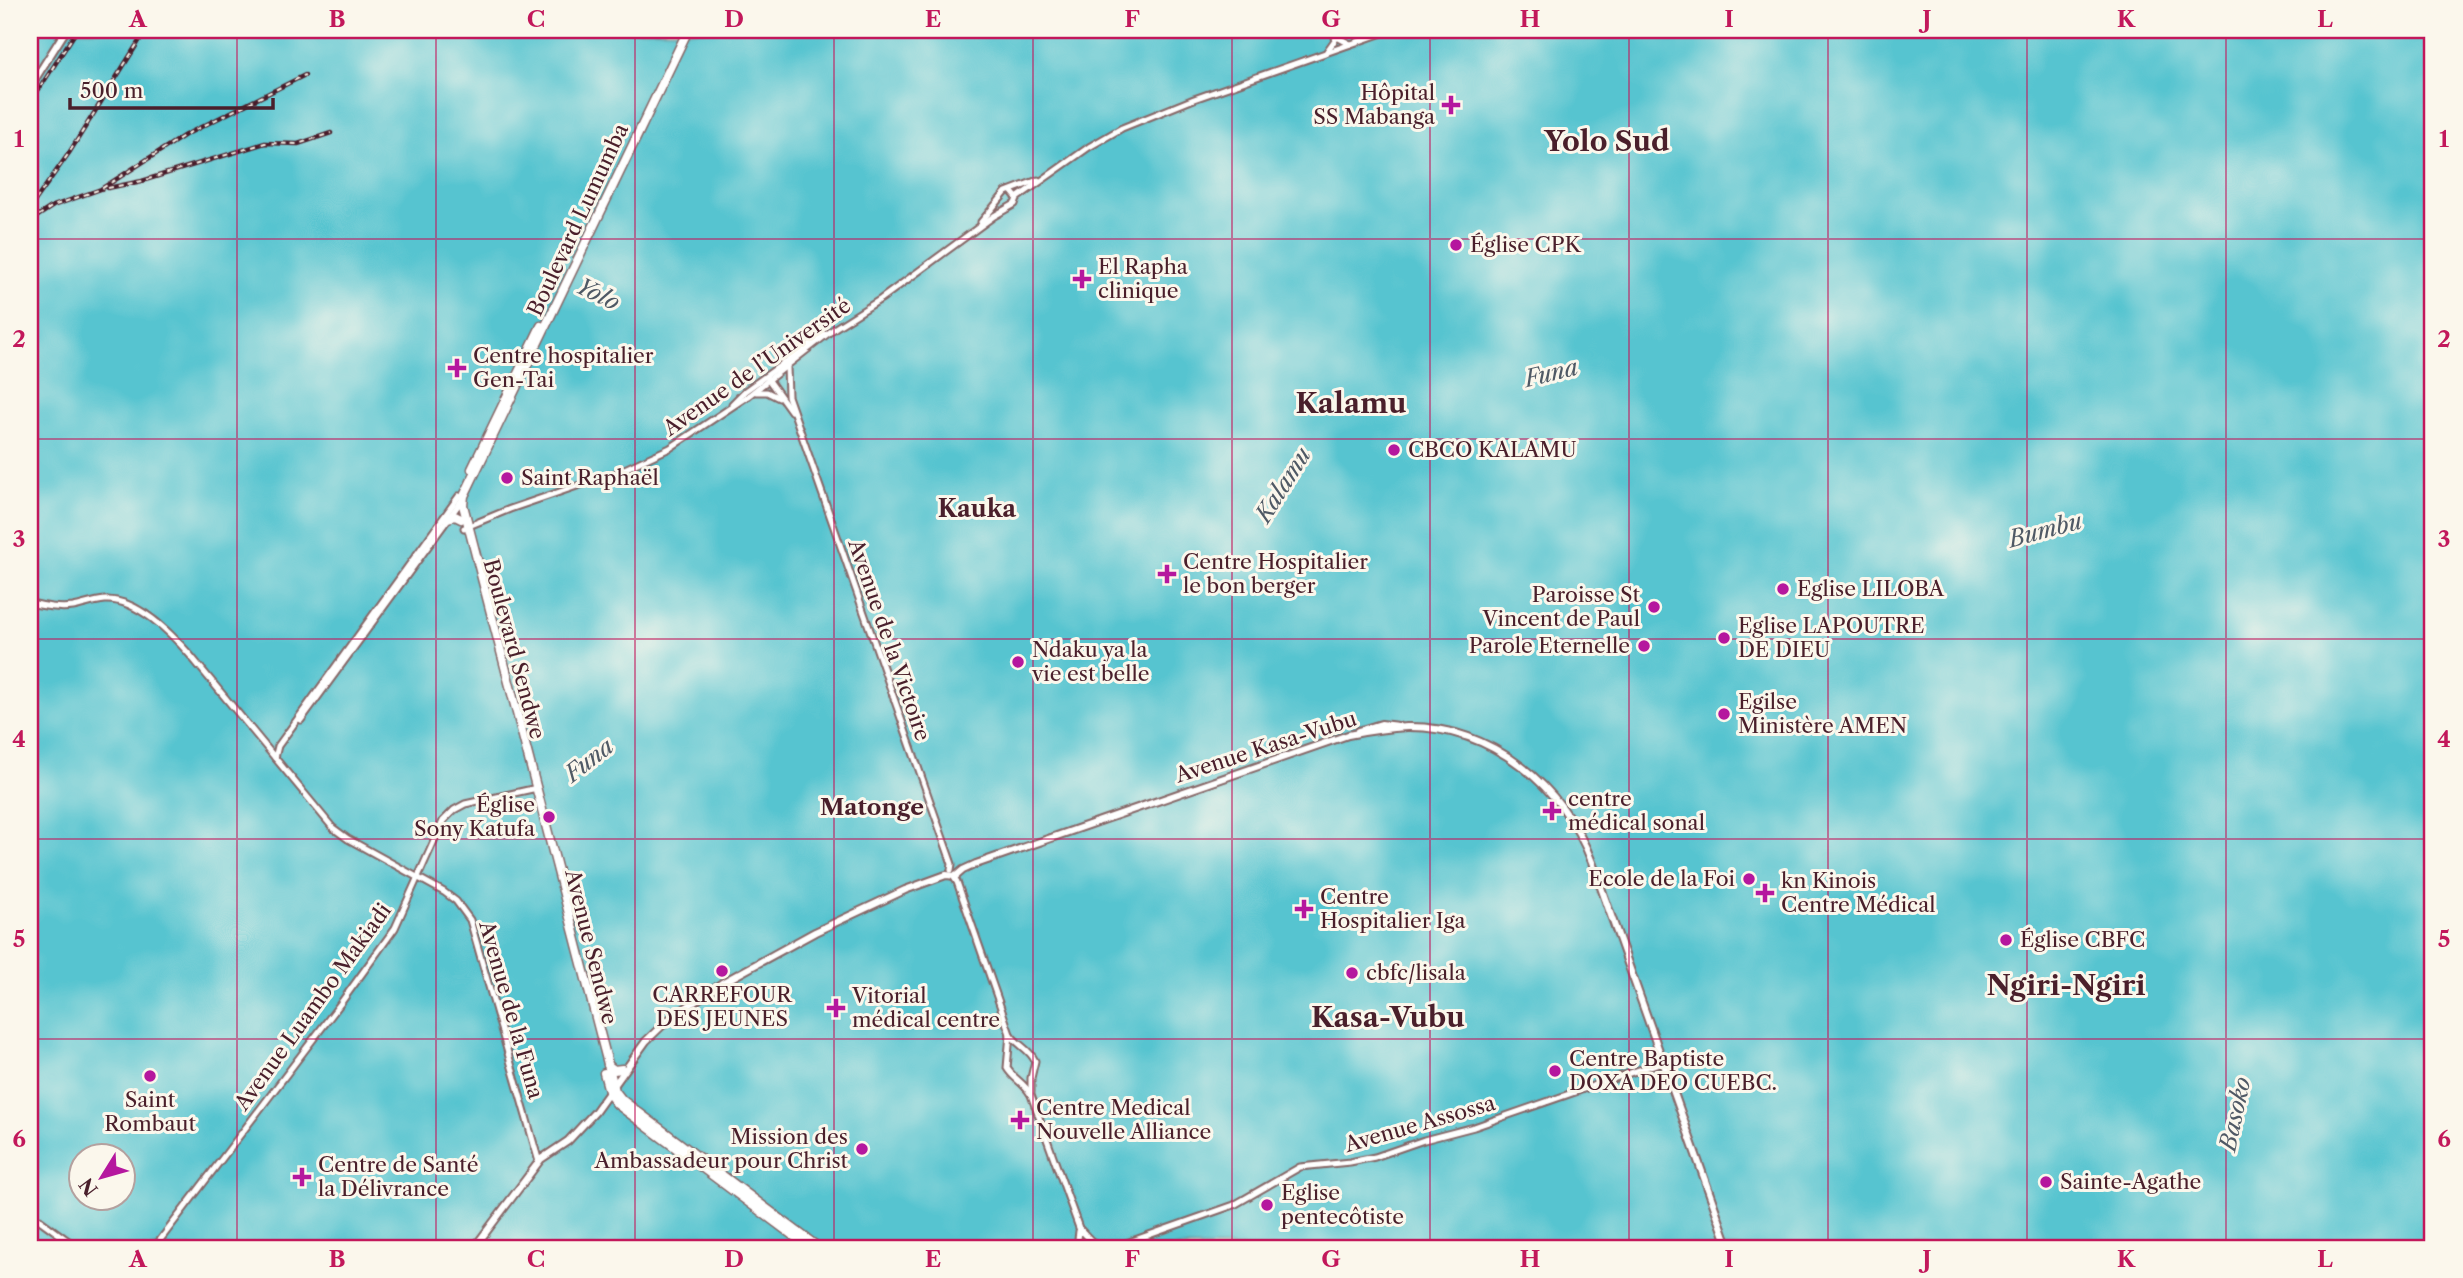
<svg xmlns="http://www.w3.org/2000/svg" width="2463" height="1278" font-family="'Libre Caslon Text',serif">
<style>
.water{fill:#57c4d0;stroke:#50727e;stroke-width:2;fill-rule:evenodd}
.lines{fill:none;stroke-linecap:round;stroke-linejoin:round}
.secondary-casing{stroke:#876666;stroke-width:9}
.primary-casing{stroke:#876666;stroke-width:10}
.highway-casing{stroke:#876666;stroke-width:11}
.secondary{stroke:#fff;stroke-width:5}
.primary{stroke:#fff;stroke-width:6}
.highway{stroke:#fff;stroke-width:8}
.rail-casing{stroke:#4a1f2b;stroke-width:4.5}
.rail{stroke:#fbf7ec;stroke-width:2;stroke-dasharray:5;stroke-linecap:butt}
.grid{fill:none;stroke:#c2185b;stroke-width:2;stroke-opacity:0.55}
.poi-dot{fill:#b5179e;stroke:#fbf7ec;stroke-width:2.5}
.labels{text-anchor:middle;stroke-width:6;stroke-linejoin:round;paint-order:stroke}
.poi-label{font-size:21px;fill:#4a1f2b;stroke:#fbf7ec;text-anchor:start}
.street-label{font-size:21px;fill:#4a1f2b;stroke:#fbf7ec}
.water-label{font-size:23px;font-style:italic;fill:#4f5965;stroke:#fbf7ec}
.neighbourhood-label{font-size:23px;font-weight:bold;fill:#4a1f2b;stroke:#fbf7ec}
.quarter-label{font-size:24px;font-weight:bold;fill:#4a1f2b;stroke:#fbf7ec}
.district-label{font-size:28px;font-weight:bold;fill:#4a1f2b;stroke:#fbf7ec}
.neatline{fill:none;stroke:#c2185b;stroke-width:2.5}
.grid-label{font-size:23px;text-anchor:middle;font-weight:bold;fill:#c2185b}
</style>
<rect width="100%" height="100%" fill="#fbf7ec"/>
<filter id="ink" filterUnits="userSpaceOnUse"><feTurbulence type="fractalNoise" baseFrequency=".0143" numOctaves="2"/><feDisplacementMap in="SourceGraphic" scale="14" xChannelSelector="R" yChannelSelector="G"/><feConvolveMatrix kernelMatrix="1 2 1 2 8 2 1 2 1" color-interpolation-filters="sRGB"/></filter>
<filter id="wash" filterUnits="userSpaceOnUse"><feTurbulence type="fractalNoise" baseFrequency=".00686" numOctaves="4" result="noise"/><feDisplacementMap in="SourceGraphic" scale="28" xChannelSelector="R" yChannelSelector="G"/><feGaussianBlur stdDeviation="1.57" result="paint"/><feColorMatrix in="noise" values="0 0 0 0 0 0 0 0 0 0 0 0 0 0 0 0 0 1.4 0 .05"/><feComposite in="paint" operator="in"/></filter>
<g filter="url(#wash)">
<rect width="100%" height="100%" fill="#f7e9d5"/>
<path class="water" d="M 30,30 L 2433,30 L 2433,1248 L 30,1248 ZM 80,1156 L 122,1156 L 122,1198 L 80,1198 Z"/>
</g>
<g filter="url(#ink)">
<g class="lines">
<defs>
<g id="secondary">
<path d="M 1327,51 L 1337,37 L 1350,44"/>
<path d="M 1017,198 L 1089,147 L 1122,128 L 1194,99 L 1391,30"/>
<path d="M 981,222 L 1006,192 L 1038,180"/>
<path d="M 783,362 L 787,367 L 788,396 L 795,416 L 952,864 L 951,870"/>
<path d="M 768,379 L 791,411"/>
<path d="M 756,392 L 767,392 L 779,398"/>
<path d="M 732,404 L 745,391 L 824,334"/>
<path d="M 464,528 L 510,509 L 618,472 L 670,448 L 748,396 L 835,328 L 881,299 L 994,216 L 1015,204 L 1017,198 L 1012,192"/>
<path d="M 30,603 C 44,606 58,609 73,607 C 84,605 94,601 105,600 C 136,598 171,633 190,655 L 333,828 L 348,839 L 444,892 L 456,901 L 470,920 L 539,1162"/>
<path d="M 301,720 L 462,500"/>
<path d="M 275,758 L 278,746 L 459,496"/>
<path d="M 953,876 L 957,882 L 1010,1034 C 1017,1045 1030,1049 1035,1061 L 1031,1078 L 1031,1092"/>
<path d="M 1010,1034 L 1007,1068 C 1013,1079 1024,1082 1031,1095 L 1079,1228 L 1098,1248"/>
<path d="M 30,1213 L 78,1248"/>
<path d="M 154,1248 L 340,1004 L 395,928 L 443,821 L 454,810 L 465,804 L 537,788"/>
<path d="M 1077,1248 L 1079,1231"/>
<path d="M 1112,1248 L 1234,1205 L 1300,1167 L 1350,1162 L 1375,1157 L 1424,1140 L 1474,1127 L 1662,1062"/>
</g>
<g id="primary">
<path d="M 30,87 L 66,30"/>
<path d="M 1358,731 L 1381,724 L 1398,726"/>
<path d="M 474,1248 L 541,1159 L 568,1141 L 595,1112 L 646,1041 L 668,1020 L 722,983 L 815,932 L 905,890 L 946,875 L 956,876 L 963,870 L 976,864 L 1348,735 C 1368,731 1388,728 1407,727 C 1492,726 1563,786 1592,862 L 1729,1248"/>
</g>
<g id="highway">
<path d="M 688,30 L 464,496 L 463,505 L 615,1091 L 622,1100 L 819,1248"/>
<path d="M 472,469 L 541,326"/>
<path d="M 447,518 L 455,516 L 461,519"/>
<path d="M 608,1065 L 614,1070 L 622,1069"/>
<path d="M 604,1073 L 610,1095 L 617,1104 L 810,1248"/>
</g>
</defs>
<use href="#secondary" class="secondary-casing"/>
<use href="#primary" class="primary-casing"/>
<use href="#highway" class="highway-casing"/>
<use href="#secondary" class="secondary"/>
<use href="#primary" class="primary"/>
<use href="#highway" class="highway"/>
<defs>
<g id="rail">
<path d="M 30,103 L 77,30"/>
<path d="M 108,188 L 142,181 L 265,143 L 298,144 L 331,133"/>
<path d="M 30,208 L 69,153 L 146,30"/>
<path d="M 30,221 L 53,206 L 101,189 L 185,135 L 305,75"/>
</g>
</defs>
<use href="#rail" class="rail-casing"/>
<use href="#rail" class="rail"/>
</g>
</g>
<path class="grid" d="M 237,30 L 237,1248M 436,30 L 436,1248M 635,30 L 635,1248M 834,30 L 834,1248M 1033,30 L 1033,1248M 1232,30 L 1232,1248M 1430,30 L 1430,1248M 1629,30 L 1629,1248M 1828,30 L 1828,1248M 2027,30 L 2027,1248M 2226,30 L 2226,1248M 30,239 L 2433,239M 30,439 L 2433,439M 30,639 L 2433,639M 30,839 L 2433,839M 30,1039 L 2433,1039"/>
<g class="poi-dot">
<path d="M1447.5 94.5h7v7h7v7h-7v7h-7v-7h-7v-7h7z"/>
<circle cx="1456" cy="245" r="7"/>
<path d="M1078.5 268.5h7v7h7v7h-7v7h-7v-7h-7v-7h7z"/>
<path d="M453.5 357.5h7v7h7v7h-7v7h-7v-7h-7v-7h7z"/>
<circle cx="1394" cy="450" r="7"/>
<circle cx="507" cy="478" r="7"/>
<path d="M1163.5 563.5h7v7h7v7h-7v7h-7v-7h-7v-7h7z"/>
<circle cx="1783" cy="589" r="7"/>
<circle cx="1654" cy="607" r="7"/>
<circle cx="1724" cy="638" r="7"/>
<circle cx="1644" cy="646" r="7"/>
<circle cx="1018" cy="662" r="7"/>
<circle cx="1724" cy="714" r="7"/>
<path d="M1548.5 800.5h7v7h7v7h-7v7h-7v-7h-7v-7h7z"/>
<circle cx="549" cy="817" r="7"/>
<circle cx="1749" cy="879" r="7"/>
<path d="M1761.5 882.5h7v7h7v7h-7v7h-7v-7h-7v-7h7z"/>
<path d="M1300.5 898.5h7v7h7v7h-7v7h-7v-7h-7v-7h7z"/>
<circle cx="2006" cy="940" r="7"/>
<circle cx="722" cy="971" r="7"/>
<circle cx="1352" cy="973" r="7"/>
<path d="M832.5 997.5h7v7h7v7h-7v7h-7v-7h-7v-7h7z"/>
<circle cx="1555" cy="1071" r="7"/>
<circle cx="150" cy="1076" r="7"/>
<path d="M1016.5 1109.5h7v7h7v7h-7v7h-7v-7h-7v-7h7z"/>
<circle cx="862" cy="1149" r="7"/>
<path d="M298.5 1166.5h7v7h7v7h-7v7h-7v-7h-7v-7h7z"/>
<circle cx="2046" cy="1182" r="7"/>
<circle cx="1267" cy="1205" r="7"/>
</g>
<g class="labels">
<g class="poi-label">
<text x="1435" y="100" text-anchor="end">Hôpital<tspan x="1435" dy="24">SS Mabanga</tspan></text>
<text x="1470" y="252">Église CPK</text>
<text x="1098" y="274">El Rapha<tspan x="1098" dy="24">clinique</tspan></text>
<text x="473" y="363">Centre hospitalier<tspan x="473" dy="24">Gen-Tai</tspan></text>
<text x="1408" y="457">CBCO KALAMU</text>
<text x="521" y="485">Saint Raphaël</text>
<text x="1183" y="569">Centre Hospitalier<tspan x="1183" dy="24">le bon berger</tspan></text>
<text x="1797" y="596">Eglise LILOBA</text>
<text x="1640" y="602" text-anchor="end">Paroisse St<tspan x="1640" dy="24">Vincent de Paul</tspan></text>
<text x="1738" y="633">Eglise LAPOUTRE<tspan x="1738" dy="24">DE DIEU</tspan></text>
<text x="1630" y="653" text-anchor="end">Parole Eternelle</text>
<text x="1032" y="657">Ndaku ya la<tspan x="1032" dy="24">vie est belle</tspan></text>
<text x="1738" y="709">Egilse<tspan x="1738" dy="24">Ministère AMEN</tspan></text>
<text x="1568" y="806">centre<tspan x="1568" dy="24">médical sonal</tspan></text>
<text x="535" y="812" text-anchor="end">Église<tspan x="535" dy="24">Sony Katufa</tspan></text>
<text x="1735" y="886" text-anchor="end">Ecole de la Foi</text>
<text x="1781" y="888">kn Kinois<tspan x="1781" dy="24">Centre Médical</tspan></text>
<text x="1320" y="904">Centre<tspan x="1320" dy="24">Hospitalier Iga</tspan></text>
<text x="2020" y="947">Église CBFC</text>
<text x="1366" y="980">cbfc/lisala</text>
<text x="722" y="1002" text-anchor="middle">CARREFOUR<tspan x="722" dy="24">DES JEUNES</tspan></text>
<text x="852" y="1003">Vitorial<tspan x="852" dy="24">médical centre</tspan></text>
<text x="1569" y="1066">Centre Baptiste<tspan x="1569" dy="24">DOXA DEO CUEBC.</tspan></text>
<text x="150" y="1107" text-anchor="middle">Saint<tspan x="150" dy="24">Rombaut</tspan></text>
<text x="1036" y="1115">Centre Medical<tspan x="1036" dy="24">Nouvelle Alliance</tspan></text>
<text x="848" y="1144" text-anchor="end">Mission des<tspan x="848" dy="24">Ambassadeur pour Christ</tspan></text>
<text x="318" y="1172">Centre de Santé<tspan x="318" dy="24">la Délivrance</tspan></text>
<text x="2060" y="1189">Sainte-Agathe</text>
<text x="1281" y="1200">Eglise<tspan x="1281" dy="24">pentecôtiste</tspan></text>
</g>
<g class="street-label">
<text transform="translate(578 220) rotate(-65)" y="7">Boulevard Lumumba</text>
<text transform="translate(757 367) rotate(-35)" y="7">Avenue de l’Université</text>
<text transform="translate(889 640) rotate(71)" y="7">Avenue de la Victoire</text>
<text transform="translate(514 649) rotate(75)" y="7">Boulevard Sendwe</text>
<text transform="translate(1266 747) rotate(-18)" y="7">Avenue Kasa-Vubu</text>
<text transform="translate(591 947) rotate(76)" y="7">Avenue Sendwe</text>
<text transform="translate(313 1007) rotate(-54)" y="7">Avenue Luambo Makiadi</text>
<text transform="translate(511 1010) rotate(74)" y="7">Avenue de la Funa</text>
<text transform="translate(1420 1124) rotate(-16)" y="7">Avenue Assossa</text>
</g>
<g class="water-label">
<text transform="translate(598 294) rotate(26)" y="8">Yolo</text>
<text transform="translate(1551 373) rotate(-14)" y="8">Funa</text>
<text transform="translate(1283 485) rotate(-58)" y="8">Kalamu</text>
<text transform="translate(2045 530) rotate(-15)" y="8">Bumbu</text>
<text transform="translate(589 760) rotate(-38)" y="8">Funa</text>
<text transform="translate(2235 1114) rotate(-78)" y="8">Basoko</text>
</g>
<g class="neighbourhood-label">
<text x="872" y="815">Matonge</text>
</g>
<g class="quarter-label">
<text x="977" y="517">Kauka</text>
</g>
<g class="district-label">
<text x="1607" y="151">Yolo Sud</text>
<text x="1351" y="413">Kalamu</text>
<text x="2066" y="995">Ngiri-Ngiri</text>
<text x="1388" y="1027">Kasa-Vubu</text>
</g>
</g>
<rect width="2463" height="1278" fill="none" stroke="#fbf7ec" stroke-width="77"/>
<g transform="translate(102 1177) rotate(233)"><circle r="33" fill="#fbf7ec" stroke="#b4a19f" stroke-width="2"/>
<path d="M0-5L12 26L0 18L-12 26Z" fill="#b5179e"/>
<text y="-10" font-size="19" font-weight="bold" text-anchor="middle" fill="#4a1f2b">N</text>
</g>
<path d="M70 98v10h203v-10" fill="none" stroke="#4a1f2b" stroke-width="3.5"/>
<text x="80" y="98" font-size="21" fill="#4a1f2b" stroke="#fbf7ec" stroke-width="5" paint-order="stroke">500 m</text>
<rect x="38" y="38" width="2386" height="1202" class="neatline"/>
<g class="grid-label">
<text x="138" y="27">A</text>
<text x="337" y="27">B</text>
<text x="536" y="27">C</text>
<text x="734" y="27">D</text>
<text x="933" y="27">E</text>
<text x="1132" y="27">F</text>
<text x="1331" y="27">G</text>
<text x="1530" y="27">H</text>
<text x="1729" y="27">I</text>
<text x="1927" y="27">J</text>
<text x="2126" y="27">K</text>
<text x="2325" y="27">L</text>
<text x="19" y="147">1</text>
<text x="2444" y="147">1</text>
<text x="19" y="347">2</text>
<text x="2444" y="347">2</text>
<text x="19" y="547">3</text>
<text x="2444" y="547">3</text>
<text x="19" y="747">4</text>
<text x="2444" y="747">4</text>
<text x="19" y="947">5</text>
<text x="2444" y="947">5</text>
<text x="19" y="1147">6</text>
<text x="2444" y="1147">6</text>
<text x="138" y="1267">A</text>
<text x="337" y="1267">B</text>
<text x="536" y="1267">C</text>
<text x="734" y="1267">D</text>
<text x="933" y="1267">E</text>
<text x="1132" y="1267">F</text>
<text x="1331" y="1267">G</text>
<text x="1530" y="1267">H</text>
<text x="1729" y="1267">I</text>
<text x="1927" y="1267">J</text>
<text x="2126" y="1267">K</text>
<text x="2325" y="1267">L</text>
</g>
</svg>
